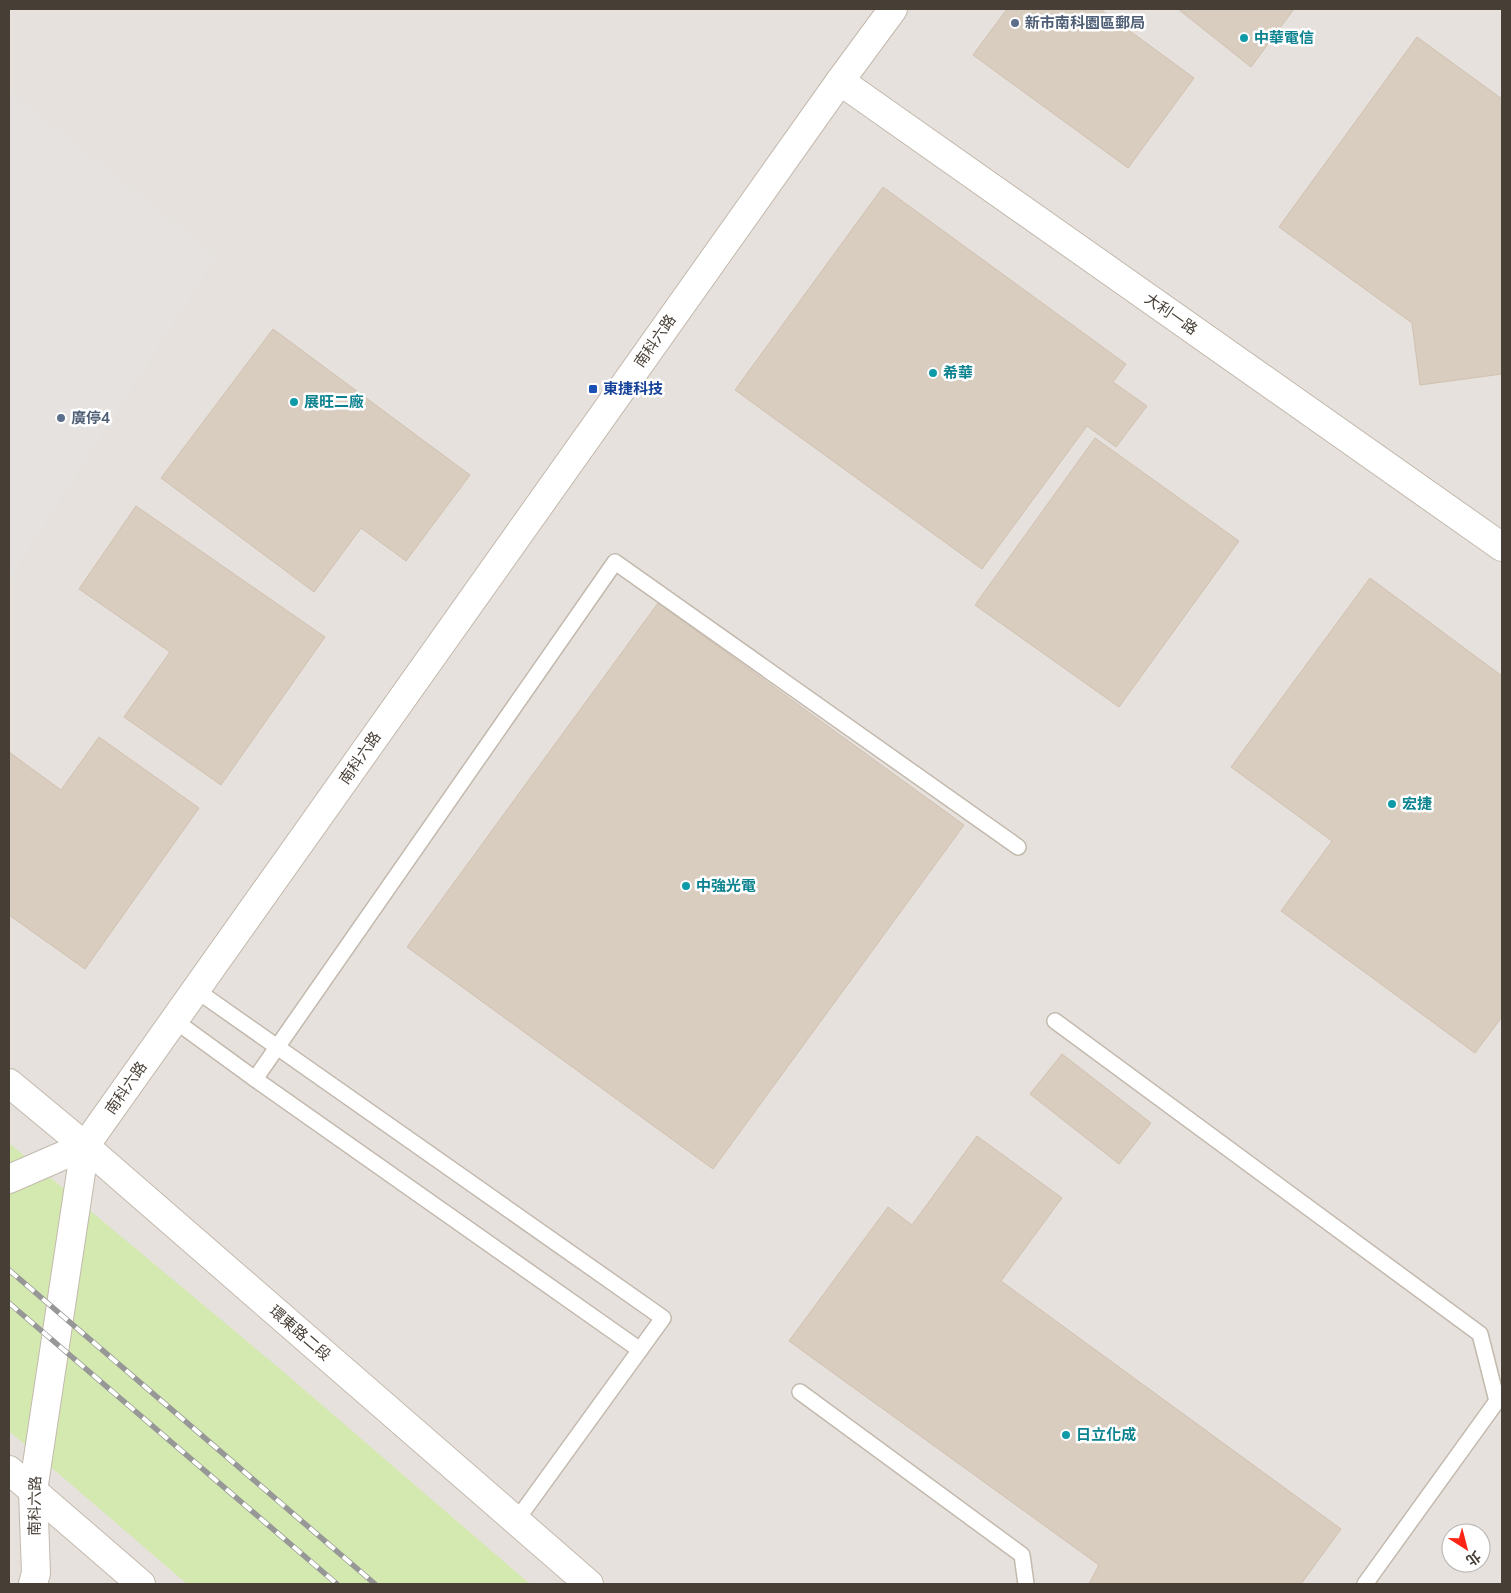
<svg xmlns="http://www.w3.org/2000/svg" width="1511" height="1593" font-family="Mulish,'Noto Sans TC',sans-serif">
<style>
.industrial{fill:#e6e1dc;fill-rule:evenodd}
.green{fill:#d4e9b0}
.parking{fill:#e5e2df}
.building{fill:#d9cdc0;stroke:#d1c1b0}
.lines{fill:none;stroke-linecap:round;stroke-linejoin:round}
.lane-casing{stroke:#c3b9ad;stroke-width:18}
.street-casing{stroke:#c3b9ad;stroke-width:30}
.lane{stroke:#fff;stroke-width:15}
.street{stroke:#fff;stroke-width:28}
.rail-casing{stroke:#979797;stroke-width:5.5}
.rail{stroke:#fff;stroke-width:4;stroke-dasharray:11;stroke-linecap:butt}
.service-dot{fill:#5c6f8a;stroke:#fff;stroke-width:2}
.culture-dot{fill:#0f9aa8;stroke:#fff;stroke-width:2}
.transit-dot{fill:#1a4fb4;stroke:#fff;stroke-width:2}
.labels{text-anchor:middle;stroke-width:5;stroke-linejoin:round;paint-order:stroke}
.service-label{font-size:15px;font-weight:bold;fill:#4e5e75;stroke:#fff;text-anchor:start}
.culture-label{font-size:15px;font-weight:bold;fill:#0d838f;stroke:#fff;text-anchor:start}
.street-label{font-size:15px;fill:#473f36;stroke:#fff}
.transit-label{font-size:15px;font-weight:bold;fill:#164399;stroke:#fff;text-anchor:start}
</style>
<rect width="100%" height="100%" fill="#f4efe7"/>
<path class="industrial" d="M 9,9 L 1502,9 L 1502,1584 L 9,1584 ZM 1451,1533 L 1481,1533 L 1481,1563 L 1451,1563 Z"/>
<path class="green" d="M 9,1143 L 279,1368 L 530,1584 L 187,1584 L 9,1431 Z"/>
<path class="parking" d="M 9,91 L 217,256 L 9,580 Z"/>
<g class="building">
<path d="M 1007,9 L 1100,9 L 1194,78 L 1128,168 L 973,55 Z"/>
<path d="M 1178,9 L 1294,9 L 1251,67 Z"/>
<path d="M 1417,37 L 1502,99 L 1502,374 L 1420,385 L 1412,323 L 1279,227 Z"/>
<path d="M 883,187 L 1126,364 L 1113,382 L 1147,406 L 1116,447 L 1087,426 L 982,569 L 735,390 Z"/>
<path d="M 273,329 L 470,475 L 406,561 L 361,528 L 314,592 L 161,478 Z"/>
<path d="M 1095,438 L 1239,541 L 1119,707 L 975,605 Z"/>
<path d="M 136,506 L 325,637 L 221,785 L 124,717 L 170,652 L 79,589 Z"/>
<path d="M 1370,578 L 1502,676 L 1502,1017 L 1475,1053 L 1281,911 L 1332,841 L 1231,767 Z"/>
<path d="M 658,603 L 964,825 L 713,1169 L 407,947 Z"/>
<path d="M 99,737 L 199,808 L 85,969 L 9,915 L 9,752 L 61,790 Z"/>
<path d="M 1062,1054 L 1151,1123 L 1119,1164 L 1030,1094 Z"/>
<path d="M 977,1136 L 1062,1198 L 1001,1281 L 1341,1529 L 1301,1584 L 1089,1584 L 1099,1565 L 789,1341 L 888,1207 L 912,1225 Z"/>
</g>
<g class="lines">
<defs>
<g id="lane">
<path d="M 196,990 L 663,1318 L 516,1521"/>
<path d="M 174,1020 L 255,1079 L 640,1350"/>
<path d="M 1055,1021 L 1480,1334 L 1497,1401 L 1365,1584"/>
<path d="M 255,1079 L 615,562 L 1018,847"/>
<path d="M 800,1392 L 1022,1555 L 1026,1584"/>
</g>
<g id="street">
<path d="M 840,81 L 1502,547"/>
<path d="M 9,1083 L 85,1146 L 589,1584"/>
<path d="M 9,1179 L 85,1146"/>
<path d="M 9,1470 L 141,1584"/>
<path d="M 33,1584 L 36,1573 L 33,1491 L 85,1146 L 840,81 L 893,9"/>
</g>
</defs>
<use href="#lane" class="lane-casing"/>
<use href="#street" class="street-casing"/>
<use href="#lane" class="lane"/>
<use href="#street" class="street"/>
<defs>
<g id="rail">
<path d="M 9,1270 L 375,1584"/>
<path d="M 9,1303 L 337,1584"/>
</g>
</defs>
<use href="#rail" class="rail-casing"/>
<use href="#rail" class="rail"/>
</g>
<g class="service-dot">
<circle cx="1015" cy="23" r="5"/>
<circle cx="61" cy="418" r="5"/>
</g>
<g class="culture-dot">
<circle cx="1244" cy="38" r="5"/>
<circle cx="933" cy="373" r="5"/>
<circle cx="294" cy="402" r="5"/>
<circle cx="1392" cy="804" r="5"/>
<circle cx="686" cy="886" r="5"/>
<circle cx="1066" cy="1435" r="5"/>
</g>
<rect class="transit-dot" x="588" y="384" width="10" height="10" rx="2.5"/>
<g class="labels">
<g class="service-label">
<text x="1025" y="28">新市南科園區郵局</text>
<text x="71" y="423">廣停4</text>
</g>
<g class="culture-label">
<text x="1254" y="43">中華電信</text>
<text x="943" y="378">希華</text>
<text x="304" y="407">展旺二廠</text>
<text x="1402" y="809">宏捷</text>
<text x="696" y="891">中強光電</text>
<text x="1076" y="1440">日立化成</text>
</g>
<g class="street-label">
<text transform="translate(1171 314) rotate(35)" y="5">大利一路</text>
<text transform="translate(655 341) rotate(-55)" y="5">南科六路</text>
<text transform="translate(360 758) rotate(-55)" y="5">南科六路</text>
<text transform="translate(126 1088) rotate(-55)" y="5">南科六路</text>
<text transform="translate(300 1333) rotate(41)" y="5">環東路二段</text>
<text transform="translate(35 1506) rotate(-89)" y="5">南科六路</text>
</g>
<g class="transit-label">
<text x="603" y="394">東捷科技</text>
</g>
</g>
<rect width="1511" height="1593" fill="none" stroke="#473f36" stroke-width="20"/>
<g transform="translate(1466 1548) rotate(144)"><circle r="24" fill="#ffffff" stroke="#b5b2af"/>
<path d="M0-4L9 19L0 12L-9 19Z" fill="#fd2516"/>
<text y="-8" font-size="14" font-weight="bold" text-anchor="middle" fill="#473f36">北</text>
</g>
</svg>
